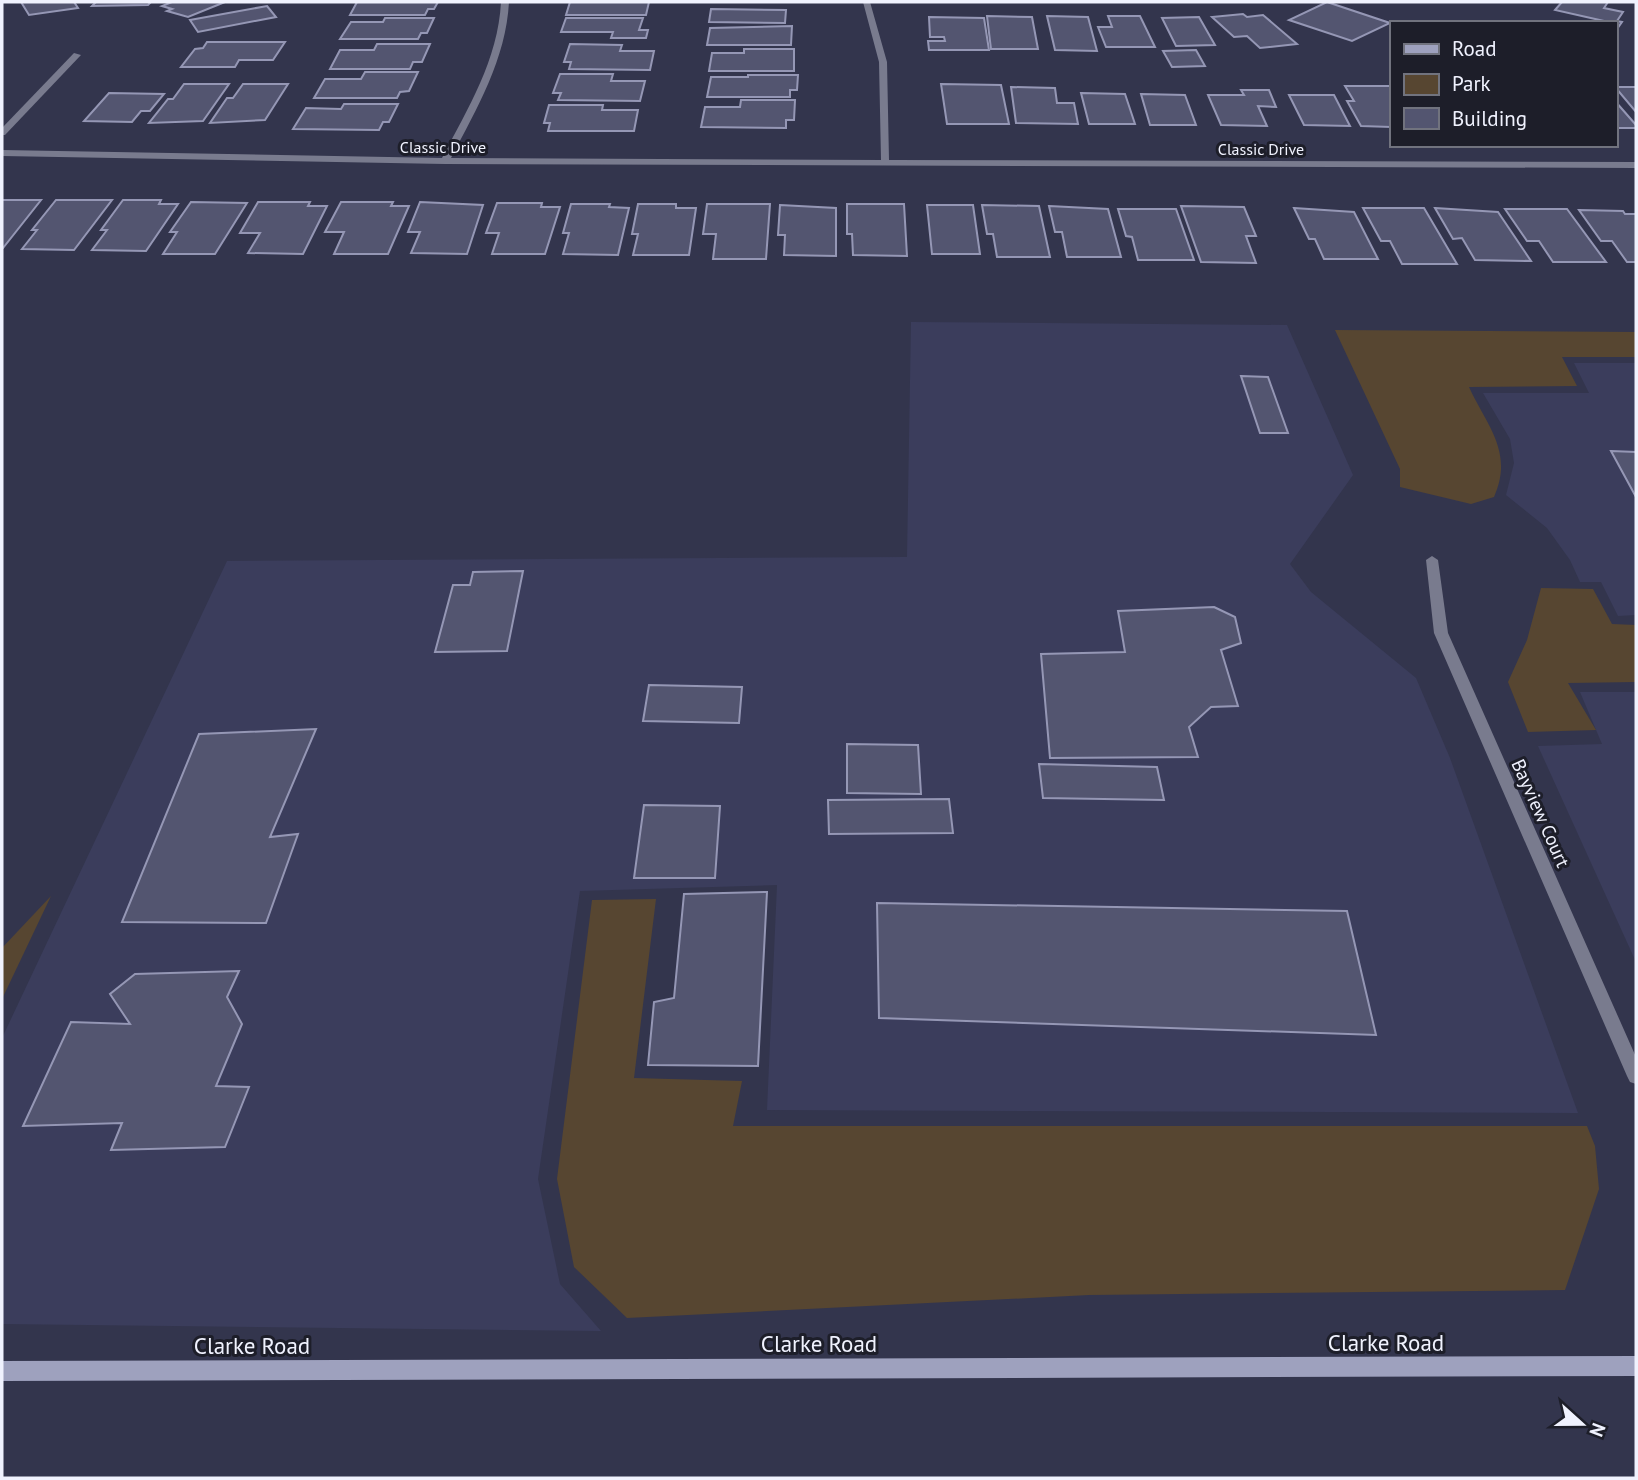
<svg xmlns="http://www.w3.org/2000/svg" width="1638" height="1480" font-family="'PT Sans',sans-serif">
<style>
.built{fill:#3b3d5c}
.green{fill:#574631}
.building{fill:#535570;stroke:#9597b5;stroke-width:2}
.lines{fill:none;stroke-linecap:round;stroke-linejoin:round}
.street{fill:#797b8e;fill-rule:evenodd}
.secondary{fill:#9ea1be;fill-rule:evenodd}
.labels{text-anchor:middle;stroke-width:6;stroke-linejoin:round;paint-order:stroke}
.far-street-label{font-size:16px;fill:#f0f2fe;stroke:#1d1e29}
.street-label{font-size:19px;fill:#f0f2fe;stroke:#1d1e29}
.near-street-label{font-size:23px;fill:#f0f2fe;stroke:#1d1e29}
</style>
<rect width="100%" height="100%" fill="#33354d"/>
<g class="built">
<path d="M 911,322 L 1287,325 L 1353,475 L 1290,564 L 1311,592 L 1416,678 L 1450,758 L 1578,1113 L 767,1110 L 777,885 L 580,891 L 538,1179 L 560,1284 L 601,1331 L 2,1324 L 2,1038 L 227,561 L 907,557 Z"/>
<path d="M 1574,363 L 1636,363 L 1636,615 L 1618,616 L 1601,582 L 1580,582 L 1570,560 L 1547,528 L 1506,495 L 1514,463 L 1510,439 L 1483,393 L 1589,393 Z"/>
<path d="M 1580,692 L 1636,692 L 1636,962 L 1538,746 L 1602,744 Z"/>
</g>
<g class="green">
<path d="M 1335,330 L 1636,332 L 1636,357 L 1562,357 L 1577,386 L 1469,387 C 1487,426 1514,452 1494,497 L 1471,504 L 1400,487 L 1400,469 Z"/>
<path d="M 1541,588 L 1593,589 L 1612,624 L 1636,625 L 1636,682 L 1568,683 L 1596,730 L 1528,732 L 1508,682 L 1527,640 Z"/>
<path d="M 51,896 L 2,999 L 2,948 Z"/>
<path d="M 656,899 L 634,1078 L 742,1081 L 733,1126 L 1587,1126 L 1595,1146 L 1599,1189 L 1565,1290 L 1089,1295 L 627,1318 L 574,1267 L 557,1179 L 592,900 Z"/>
</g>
<g class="building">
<path d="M 21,2 L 74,2 L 78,8 L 29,15 Z"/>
<path d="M 96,2 L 151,2 L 148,5 L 92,6 Z"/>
<path d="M 172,2 L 225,2 L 188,17 L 167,11 L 172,9 L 162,6 Z"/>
<path d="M 357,2 L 438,2 L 434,9 L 428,9 L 425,15 L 350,15 Z"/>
<path d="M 570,2 L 649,2 L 646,15 L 566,15 Z"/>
<path d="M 1327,2 L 1390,23 L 1352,41 L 1289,20 Z"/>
<path d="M 1562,2 L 1608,2 L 1604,8 L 1623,12 L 1617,21 L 1622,22 L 1617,29 L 1615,23 L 1603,23 L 1604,21 L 1555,10 Z"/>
<path d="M 267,6 L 276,17 L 198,32 L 190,20 Z"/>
<path d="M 711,9 L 786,10 L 785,23 L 709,22 Z"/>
<path d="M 1243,14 L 1247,17 L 1263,15 L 1297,44 L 1260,48 L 1247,36 L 1234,37 L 1212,17 Z"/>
<path d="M 987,16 L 1032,17 L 1038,49 L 991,49 Z"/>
<path d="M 1047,16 L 1088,17 L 1097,51 L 1055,50 Z"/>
<path d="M 1108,16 L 1140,16 L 1155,47 L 1106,47 L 1098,27 L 1112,27 Z"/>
<path d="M 929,17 L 984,18 L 989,50 L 929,50 L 928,41 L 945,41 L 944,37 L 930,37 Z"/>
<path d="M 1199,17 L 1215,45 L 1176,46 L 1162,18 Z"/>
<path d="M 385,18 L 434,18 L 427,33 L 421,33 L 418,39 L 340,39 L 351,22 L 383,22 Z"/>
<path d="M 566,18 L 643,18 L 639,30 L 648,30 L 646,38 L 611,38 L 613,32 L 561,32 Z"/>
<path d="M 792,26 L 791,45 L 707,45 L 710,28 Z"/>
<path d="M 207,42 L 285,42 L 273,60 L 239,60 L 235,67 L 181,67 L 195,49 L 203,48 Z"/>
<path d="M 377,44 L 430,44 L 422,62 L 413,62 L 410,69 L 330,69 L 340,50 L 374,50 Z"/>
<path d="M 570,44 L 622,45 L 620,51 L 654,51 L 650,70 L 569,69 L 571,62 L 564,62 Z"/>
<path d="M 744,49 L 794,49 L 794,71 L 709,71 L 712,53 L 744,53 Z"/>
<path d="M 1196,50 L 1205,66 L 1172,67 L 1163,51 Z"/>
<path d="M 365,72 L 418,72 L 409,91 L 400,92 L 397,98 L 314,98 L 325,79 L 361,79 Z"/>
<path d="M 560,74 L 613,74 L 611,81 L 645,81 L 640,101 L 558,100 L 561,93 L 553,93 Z"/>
<path d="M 748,75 L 798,75 L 797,90 L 790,90 L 790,97 L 707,97 L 711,77 L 748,77 Z"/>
<path d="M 184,84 L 229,84 L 203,121 L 149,123 L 168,99 L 173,99 Z"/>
<path d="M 243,84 L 288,84 L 265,120 L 210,123 L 227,98 L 233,98 Z"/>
<path d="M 941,84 L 1001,85 L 1009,124 L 947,124 Z"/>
<path d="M 1345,86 L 1391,86 L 1391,127 L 1361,126 L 1347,101 L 1354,101 Z"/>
<path d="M 1011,87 L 1055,88 L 1057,103 L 1074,103 L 1078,124 L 1016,123 Z"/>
<path d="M 1615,87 L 1636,87 L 1636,112 Z"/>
<path d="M 1241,90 L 1269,90 L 1276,107 L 1258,106 L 1267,126 L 1221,125 L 1208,95 L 1244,95 Z"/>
<path d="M 109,93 L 164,94 L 150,111 L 141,111 L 132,122 L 84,121 Z"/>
<path d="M 1081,93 L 1125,94 L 1135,124 L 1089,124 Z"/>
<path d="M 1141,94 L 1185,95 L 1196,125 L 1150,125 Z"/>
<path d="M 1289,95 L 1334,95 L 1350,126 L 1304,125 Z"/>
<path d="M 741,100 L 795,100 L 794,120 L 786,120 L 786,128 L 701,127 L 705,107 L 740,107 Z"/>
<path d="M 1615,101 L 1636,125 L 1636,128 L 1615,128 Z"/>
<path d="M 344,104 L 398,104 L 389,122 L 383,122 L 379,130 L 293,129 L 306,108 L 341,109 Z"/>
<path d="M 549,105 L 603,105 L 602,110 L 638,110 L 634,131 L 548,131 L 550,123 L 544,123 Z"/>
<path d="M 2,200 L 41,200 L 3,248 L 2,248 Z"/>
<path d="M 56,200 L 112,200 L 74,250 L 22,249 L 37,230 L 32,230 Z"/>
<path d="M 123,200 L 161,200 L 159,204 L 178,204 L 146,251 L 92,250 L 107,230 L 101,230 Z"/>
<path d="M 191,202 L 247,203 L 215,254 L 163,254 L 177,232 L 170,232 Z"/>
<path d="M 258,202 L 310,202 L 308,206 L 327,206 L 303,254 L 248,253 L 260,233 L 240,233 Z"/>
<path d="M 341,202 L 393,202 L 391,206 L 409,206 L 388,254 L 334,254 L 344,232 L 325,232 Z"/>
<path d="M 420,202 L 483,205 L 467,254 L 411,253 L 420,232 L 408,232 Z"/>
<path d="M 497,203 L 542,203 L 541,207 L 560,207 L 545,254 L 492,254 L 499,233 L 486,233 Z"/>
<path d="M 571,204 L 610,204 L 609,207 L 629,208 L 618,255 L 563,254 L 569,233 L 563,233 Z"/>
<path d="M 638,204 L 676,204 L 676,208 L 696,208 L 689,255 L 633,255 L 638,234 L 632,234 Z"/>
<path d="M 707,204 L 770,204 L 766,259 L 713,259 L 716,234 L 703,234 Z"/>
<path d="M 847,204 L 904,204 L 907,256 L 853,255 L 852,234 L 847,234 Z"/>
<path d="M 780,205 L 836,208 L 836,256 L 784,255 L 785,235 L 778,235 Z"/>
<path d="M 927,205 L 973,205 L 980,254 L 932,254 Z"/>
<path d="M 982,205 L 1039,206 L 1050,257 L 997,257 L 993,234 L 987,234 Z"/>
<path d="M 1049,206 L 1108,209 L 1121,257 L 1067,257 L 1062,232 L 1055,232 Z"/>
<path d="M 1181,206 L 1244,207 L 1256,236 L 1246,236 L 1256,263 L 1201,262 Z"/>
<path d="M 1294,208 L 1354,212 L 1378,259 L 1324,259 L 1315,239 L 1309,239 Z"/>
<path d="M 1363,208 L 1424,208 L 1457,264 L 1402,264 L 1390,241 L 1381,241 Z"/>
<path d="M 1435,208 L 1498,212 L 1531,261 L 1475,260 L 1462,238 L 1453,239 Z"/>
<path d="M 1118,209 L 1176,209 L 1194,260 L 1138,260 L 1132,237 L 1126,236 Z"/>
<path d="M 1505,209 L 1567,209 L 1606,262 L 1553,262 L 1539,241 L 1527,241 Z"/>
<path d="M 1579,210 L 1623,211 L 1625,214 L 1636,214 L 1636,262 L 1627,262 L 1612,241 L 1601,241 Z"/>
<path d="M 1241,376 L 1268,377 L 1288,433 L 1260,433 Z"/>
<path d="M 1611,451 L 1636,452 L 1636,497 Z"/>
<path d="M 523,571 L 507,651 L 435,652 L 453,585 L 470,585 L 473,572 Z"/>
<path d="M 1214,607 L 1235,617 L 1241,643 L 1221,650 L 1238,706 L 1211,707 L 1189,727 L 1198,757 L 1050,758 L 1041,654 L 1125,652 L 1118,611 Z"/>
<path d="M 649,685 L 742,687 L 739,723 L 643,721 Z"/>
<path d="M 316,729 L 270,837 L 298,834 L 266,923 L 122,922 L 199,734 Z"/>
<path d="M 847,744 L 918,745 L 921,794 L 847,793 Z"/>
<path d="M 1039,764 L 1157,767 L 1164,800 L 1043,798 Z"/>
<path d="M 949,799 L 953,833 L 829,834 L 828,800 Z"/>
<path d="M 644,805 L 720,806 L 715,878 L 634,878 Z"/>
<path d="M 767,892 L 758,1066 L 648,1065 L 654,1002 L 674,998 L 684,894 Z"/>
<path d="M 877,903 L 1347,911 L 1376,1035 L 879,1018 Z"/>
<path d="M 239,971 L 227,997 L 242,1024 L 216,1086 L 249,1087 L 225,1147 L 111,1150 L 122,1123 L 23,1126 L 71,1022 L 130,1024 L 110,994 L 135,974 Z"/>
</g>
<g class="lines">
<g class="street">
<path d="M 501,2 L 509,2 C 506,59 477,108 451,158 L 881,160 L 879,62 L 863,2 L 870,2 L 887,62 L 889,160 L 1636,162 L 1636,168 L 445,164 L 2,156 L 2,150 L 442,158 C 468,108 498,60 501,2 Z"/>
<path d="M 74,53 L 81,55 L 5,135 L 2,135 L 2,128 Z"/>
<path d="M 1432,556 L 1438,560 L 1448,633 L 1636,1057 L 1636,1084 L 1630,1082 L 1627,1076 L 1434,633 L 1426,560 Z"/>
</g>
<path class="secondary" d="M 1636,1356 L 1636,1376 L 2,1381 L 2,1361 Z"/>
</g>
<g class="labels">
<g class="far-street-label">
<text x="443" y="153">Classic Drive</text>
<text x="1261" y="155">Classic Drive</text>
</g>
<g class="street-label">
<text transform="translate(1541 813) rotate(66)" y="7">Bayview Court</text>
</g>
<g class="near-street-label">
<text x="1386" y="1351">Clarke Road</text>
<text x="819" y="1352">Clarke Road</text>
<text x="252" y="1354">Clarke Road</text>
</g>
</g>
<rect width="1638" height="1480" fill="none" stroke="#f0f2fe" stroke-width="7"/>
<rect x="1390" y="21" width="228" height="126" fill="#1d1e29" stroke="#71737e" stroke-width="2"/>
<rect x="1404" y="44" width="35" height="10" fill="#9ea1be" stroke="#71737e" stroke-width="2"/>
<text x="1452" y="56" font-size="21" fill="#f0f2fe">Road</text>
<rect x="1404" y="74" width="35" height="21" fill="#574631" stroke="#71737e" stroke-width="2"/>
<text x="1452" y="91" font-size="21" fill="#f0f2fe">Park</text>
<rect x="1404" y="108" width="35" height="21" fill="#535570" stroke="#71737e" stroke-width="2"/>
<text x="1452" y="126" font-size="21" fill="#f0f2fe">Building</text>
<g transform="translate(1582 1424) rotate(111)" stroke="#1d1e29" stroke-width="5" paint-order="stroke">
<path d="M0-5L12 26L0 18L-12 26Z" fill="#f0f2fe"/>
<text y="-10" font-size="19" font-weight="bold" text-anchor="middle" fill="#f0f2fe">N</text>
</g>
</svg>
